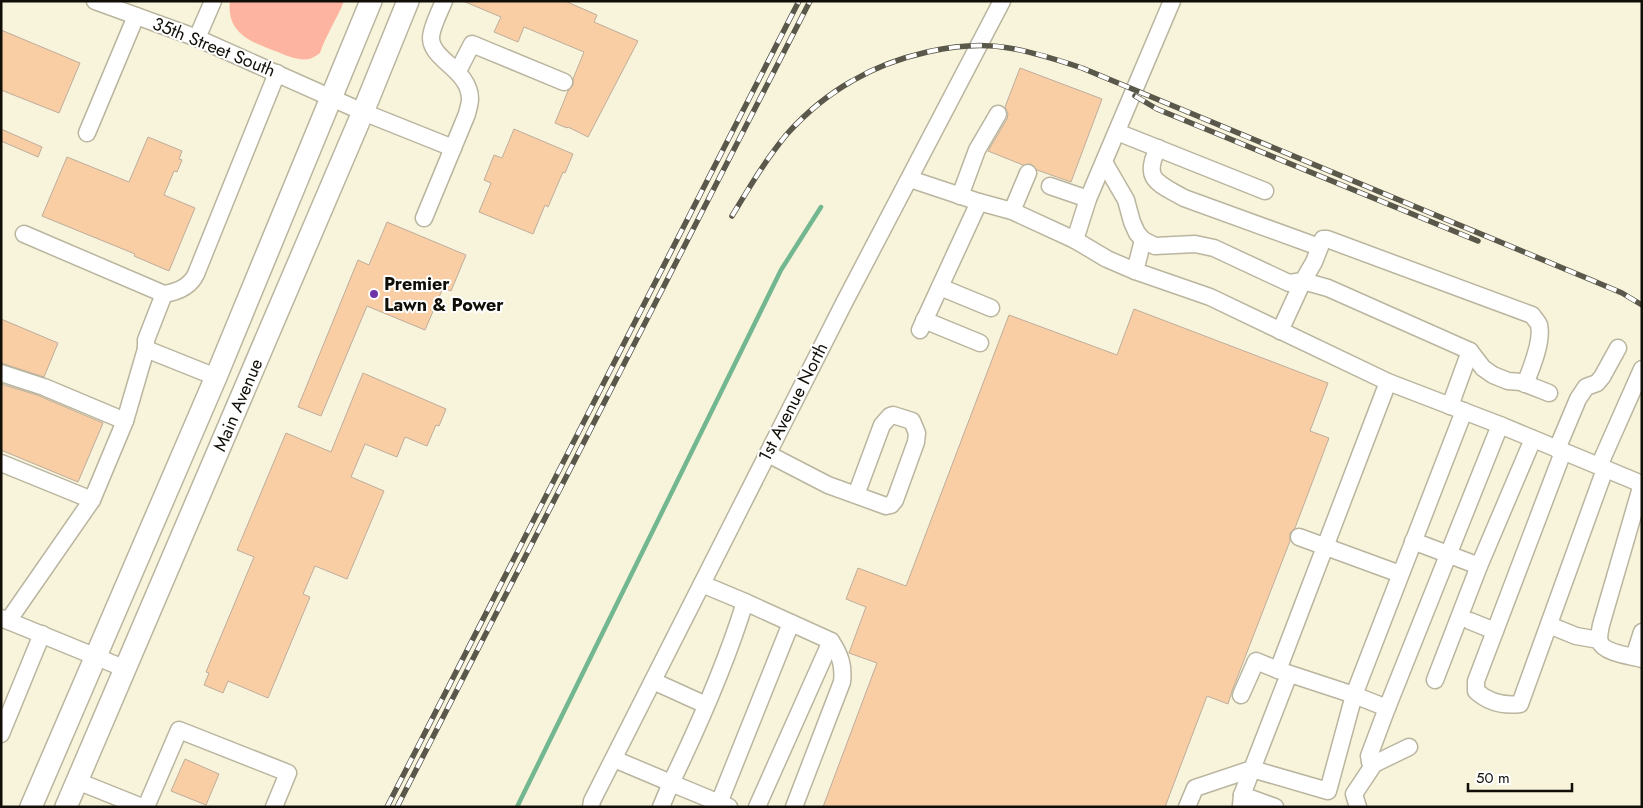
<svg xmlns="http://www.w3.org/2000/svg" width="1643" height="808" font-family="Jost,sans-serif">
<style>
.green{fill:#fdb5a2}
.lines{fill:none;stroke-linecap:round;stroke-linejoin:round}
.stream{stroke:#72b78f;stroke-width:4.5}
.building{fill:#f9cea4;stroke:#bead9c}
.minor-casing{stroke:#bab59f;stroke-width:19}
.major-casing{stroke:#bab59f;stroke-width:24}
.minor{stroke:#fff;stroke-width:16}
.major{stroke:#fff;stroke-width:21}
.rail-casing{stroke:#5a574b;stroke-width:5.5}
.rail{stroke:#fff;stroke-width:4;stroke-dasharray:11;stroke-linecap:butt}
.poi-dot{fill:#6f33a9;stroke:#fff;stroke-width:2}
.labels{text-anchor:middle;stroke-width:4;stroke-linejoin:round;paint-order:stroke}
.street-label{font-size:18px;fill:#100e07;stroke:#fff}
.poi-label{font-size:18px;font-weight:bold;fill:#100e07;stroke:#fff;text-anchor:start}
</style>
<rect width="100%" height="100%" fill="#f8f3db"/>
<path class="green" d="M 230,1 L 344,1 C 337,19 326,35 320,53 C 317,55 313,58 309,59 C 298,61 285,55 275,51 C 251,42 226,33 230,1 Z"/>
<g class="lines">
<path class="stream" d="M 517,807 L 781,270 L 821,207"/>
</g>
<g class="building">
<path d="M 463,1 L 565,1 L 597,15 L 594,22 L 638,41 L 588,137 L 568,127 L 567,128 L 555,123 L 568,91 L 573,85 L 573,79 L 584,52 L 524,27 L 518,42 L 494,32 L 501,17 Z"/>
<path d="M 1,30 L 80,63 L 59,113 L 1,90 Z"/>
<path d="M 1020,68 L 1102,99 L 1071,182 L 1037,170 L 1031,164 L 1023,165 L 988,151 L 1007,119 L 1008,114 L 1005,107 Z"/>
<path d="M 1,129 L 42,147 L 38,157 L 1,141 Z"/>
<path d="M 514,129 L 573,154 L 565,173 L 563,172 L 548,207 L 545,205 L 533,234 L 479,212 L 491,183 L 484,180 L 494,155 L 502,158 Z"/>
<path d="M 148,137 L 182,151 L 179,159 L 182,160 L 177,172 L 174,171 L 164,195 L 195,208 L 169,271 L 134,256 L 135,254 L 42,216 L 67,157 L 129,182 Z"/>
<path d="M 387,222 L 466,255 L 451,291 L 443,288 L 425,330 L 367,306 L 321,416 L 298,407 L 358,260 L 369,265 Z"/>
<path d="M 1134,309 L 1328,383 L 1310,431 L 1329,438 L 1295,528 L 1290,533 L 1290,541 L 1232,691 L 1228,704 L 1207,696 L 1165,807 L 823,807 L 877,663 L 849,653 L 866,607 L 846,599 L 858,568 L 906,586 L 1009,315 L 1117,355 Z"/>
<path d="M 1,319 L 58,343 L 44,377 L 1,363 Z"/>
<path d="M 363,373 L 446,409 L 439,426 L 436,425 L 427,446 L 405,437 L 397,457 L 365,444 L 351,477 L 384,491 L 347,579 L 315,566 L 303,594 L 310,597 L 268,698 L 228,681 L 223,693 L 204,685 L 209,673 L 206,672 L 254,557 L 237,550 L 286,433 L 331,452 Z"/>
<path d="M 1,384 L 37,395 L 103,423 L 78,482 L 1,450 Z"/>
<path d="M 185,759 L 219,774 L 206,805 L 171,791 Z"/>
</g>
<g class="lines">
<defs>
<g id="minor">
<path d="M 95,1 L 197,38 L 363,112 L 453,148"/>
<path d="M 1172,1 L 1088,199 L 1075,240 L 1107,259 L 1135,271 L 1210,297 L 1388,382 L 1500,425 L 1642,484 L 1601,625 C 1600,631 1598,637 1600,642 C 1604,653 1631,656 1642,659"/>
<path d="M 197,38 L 213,1"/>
<path d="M 458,71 L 472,44 L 564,82"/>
<path d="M 1117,132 L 1265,191"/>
<path d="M 87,133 L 136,16"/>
<path d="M 1158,148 C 1142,180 1158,183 1184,198 L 1319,247"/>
<path d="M 1104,162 L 1126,200 L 1132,222 L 1137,233 L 1143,240 L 1155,246 L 1195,244 L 1214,248 L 1289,283 L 1303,281 L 1328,288 L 1470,351 L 1483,368 L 1493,375 L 1508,381 L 1521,382 L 1549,393"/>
<path d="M 910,179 L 979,202 L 1012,211 L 1075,240"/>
<path d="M 1050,186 L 1088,199"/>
<path d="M 960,196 L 977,150 L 998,114"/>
<path d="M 1012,211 L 1028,173"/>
<path d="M 424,218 L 467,114 C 468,109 470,104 470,99 C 470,70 431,60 431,38 C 431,28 440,11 444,1"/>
<path d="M 24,234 L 164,294 C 177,292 190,287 196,274 L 277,73"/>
<path d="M 1135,271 L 1143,240"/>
<path d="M 940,287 L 991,308"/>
<path d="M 924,320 L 980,343"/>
<path d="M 920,330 L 979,202"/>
<path d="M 1280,331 L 1303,281 L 1314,262 L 1323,239 L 1327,239 L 1532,315 C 1534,318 1538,322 1539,325 C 1543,341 1531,369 1525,384"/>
<path d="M 146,349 L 146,340 L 164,294"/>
<path d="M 1,373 L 44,387 L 125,421"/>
<path d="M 1388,382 L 1278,670 L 1354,695 L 1464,411"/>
<path d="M 1450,406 L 1470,351"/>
<path d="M 1557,449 L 1578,399 L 1586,387 L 1597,383 L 1602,377 L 1618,348"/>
<path d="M 1563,452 L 1476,681 L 1476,691 C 1488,702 1503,706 1520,704 L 1605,469"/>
<path d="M 768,454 L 828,485 L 886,506 L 891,505 L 895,500 L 916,442 L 917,433 L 912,421 L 893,415 L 890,416 L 882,425 L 856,495"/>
<path d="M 1,463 L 92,500"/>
<path d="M 1599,466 L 1642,369"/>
<path d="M 1299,537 L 1400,574"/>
<path d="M 1413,541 L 1479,566"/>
<path d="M 745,602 L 831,641 C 840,655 844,665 842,682 L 794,807"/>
<path d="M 1,618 L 126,669"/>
<path d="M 8,621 L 92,500 L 125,421 L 146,349 L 216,377"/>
<path d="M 1470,621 L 1495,631"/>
<path d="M 1549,625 L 1576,636 L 1599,640"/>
<path d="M 1634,657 L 1642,632"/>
<path d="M 1435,680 L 1479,566 L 1533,439"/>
<path d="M 653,681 L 706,705"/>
<path d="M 1241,695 L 1256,661 L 1278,670"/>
<path d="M 1,734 L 42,634"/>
<path d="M 614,759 L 671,783 C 699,725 726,664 745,602 L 702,584"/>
<path d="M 1374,764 L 1370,762 L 1369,756 L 1387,708"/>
<path d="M 77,781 L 142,807"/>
<path d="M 1242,795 L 1275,807"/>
<path d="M 719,803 L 791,623"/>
<path d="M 146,807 L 179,730 L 288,773 L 274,807"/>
<path d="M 591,807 L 592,801 L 844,303 L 1002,1"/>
<path d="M 661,807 L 671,783 L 729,807"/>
<path d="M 757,807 L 831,641"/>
<path d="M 1187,807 L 1195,788 L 1252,769 L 1328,791 L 1354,695 L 1387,708 L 1500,425"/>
<path d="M 1243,807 L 1241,805 L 1242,795 L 1289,674"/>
<path d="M 1358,807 L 1354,794 L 1374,764 L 1409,747"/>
</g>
<g id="major">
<path d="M 31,807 L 216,377 L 371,1"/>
<path d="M 66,807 L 363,112 L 408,1"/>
</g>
</defs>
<use href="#minor" class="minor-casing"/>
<use href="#major" class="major-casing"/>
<use href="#minor" class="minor"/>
<use href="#major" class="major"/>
<defs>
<g id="rail">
<path d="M 1135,96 L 1157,109 L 1478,241"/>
<path d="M 732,216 C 749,188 766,159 787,134 C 805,114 829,94 852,81 C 894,56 961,39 1009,48 C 1034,52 1058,60 1082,68 L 1589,279 L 1622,293 L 1642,305"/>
<path d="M 387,807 L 799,1"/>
<path d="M 397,807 L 810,1"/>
</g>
</defs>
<use href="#rail" class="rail-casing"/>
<use href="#rail" class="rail"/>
</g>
<circle class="poi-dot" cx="374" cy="294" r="5"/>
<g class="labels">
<g class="street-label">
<text transform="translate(214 47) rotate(22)" y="6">35th Street South</text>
<text transform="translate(793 402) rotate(-63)" y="6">1st Avenue North</text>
<text transform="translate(238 405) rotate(-67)" y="6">Main Avenue</text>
</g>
<g class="poi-label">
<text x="384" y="290">Premier<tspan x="384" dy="21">Lawn &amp; Power</tspan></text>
</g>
</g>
<rect width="1643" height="808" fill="none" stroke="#100e07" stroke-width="5"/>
<path d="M1468 783v8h104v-8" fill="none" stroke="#100e07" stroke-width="2.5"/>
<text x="1476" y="783" font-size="15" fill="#100e07" stroke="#ffffff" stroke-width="4" paint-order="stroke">50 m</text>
</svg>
